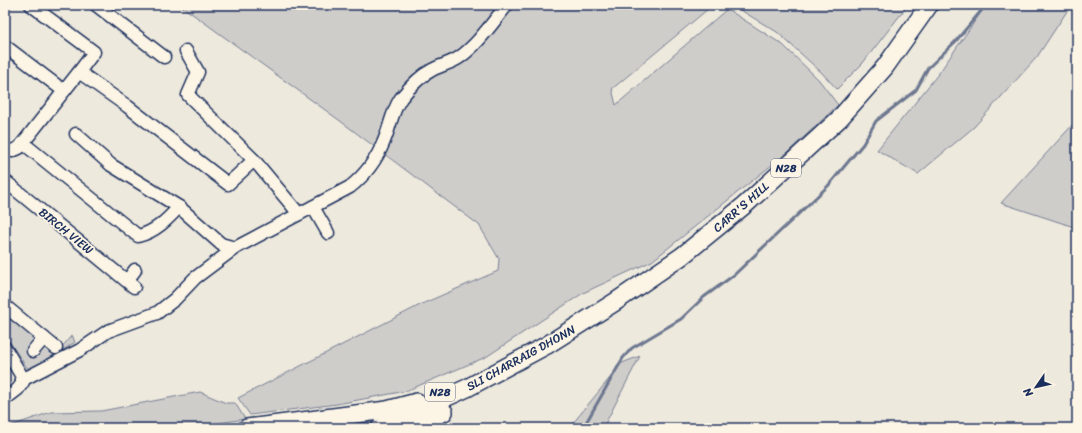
<svg xmlns="http://www.w3.org/2000/svg" width="1082" height="433" font-family="Sriracha,sans-serif">
<style>
.green{fill:#cfcdca;stroke:#757e94}
.lines{fill:none;stroke-linecap:round;stroke-linejoin:round}
.stream{stroke:#6c778f;stroke-width:3}
.minor-casing{stroke:#1b2f5e;stroke-width:15}
.highway-casing{stroke:#1b2f5e;stroke-width:20}
.minor{stroke:#fcf5e5;stroke-width:12}
.highway{stroke:#fcf5e5;stroke-width:17}
.labels{text-anchor:middle;stroke-width:3.5;stroke-linejoin:round;paint-order:stroke}
.shield{fill:#fcf5e5;stroke:#5e6a86;stroke-width:1}
.shield-label{font-size:11px;font-weight:bold;fill:#1b2f5e}
.street-label{font-size:12px;fill:#1b2f5e;stroke:#fcf5e5}
</style>
<rect width="100%" height="100%" fill="#eee9dd"/>
<filter id="ink" filterUnits="userSpaceOnUse"><feTurbulence type="fractalNoise" baseFrequency=".025" numOctaves="2"/><feDisplacementMap in="SourceGraphic" scale="8" xChannelSelector="R" yChannelSelector="G"/><feConvolveMatrix kernelMatrix="1 2 1 2 8 2 1 2 1" color-interpolation-filters="sRGB"/></filter>
<g filter="url(#ink)">
<g class="green">
<path d="M 180,5 L 703,5 L 708,9 L 612,89 L 616,105 L 727,9 L 783,45 L 819,80 L 838,105 L 788,152 L 652,261 L 583,293 L 486,357 L 406,391 L 337,404 L 250,415 L 238,398 L 424,303 L 498,271 L 499,259 L 479,225 L 339,120 Z"/>
<path d="M 732,5 L 908,5 L 862,64 L 837,89 L 821,72 L 777,32 Z"/>
<path d="M 986,5 L 1071,5 L 1037,57 L 974,127 L 918,174 L 877,150 L 939,73 Z"/>
<path d="M 1077,120 L 1077,228 L 1001,203 Z"/>
<path d="M 5,311 L 34,337 L 34,341 L 44,346 L 62,347 L 72,335 L 75,342 L 36,368 L 27,368 L 5,335 Z"/>
<path d="M 640,356 L 603,428 L 569,428 L 622,363 Z"/>
<path d="M 200,392 L 226,403 L 235,403 L 245,419 L 185,428 L 5,428 L 51,412 L 101,411 Z"/>
</g>
<g class="lines">
<path class="stream" d="M 583,428 L 623,358 L 632,348 L 681,319 L 704,297 L 734,275 L 828,186 L 863,144 L 876,121 L 916,90 L 928,68 L 955,42 L 986,5"/>
<defs>
<g id="minor">
<path d="M 31,5 L 94,52 L 79,72"/>
<path d="M 96,5 L 164,57"/>
<path d="M 5,46 L 64,91"/>
<path d="M 186,51 L 198,72 L 188,95 L 254,160 L 299,214"/>
<path d="M 76,134 L 111,165 L 179,207 L 221,244 L 235,248"/>
<path d="M 23,143 L 138,236 C 155,232 167,220 179,207"/>
<path d="M 5,150 L 12,151 L 19,148 L 79,72 L 127,106 L 228,184 L 254,160"/>
<path d="M 5,181 L 134,287"/>
<path d="M 313,207 L 328,233"/>
<path d="M 127,281 L 135,270"/>
<path d="M 5,306 L 56,348"/>
<path d="M 5,348 L 21,375 L 23,382 L 18,389 L 5,399"/>
<path d="M 33,351 L 44,338"/>
<path d="M 22,380 L 80,350 L 108,331 L 157,313 L 175,299 L 195,278 L 235,248 L 350,187 C 365,175 377,159 384,141 C 390,127 392,111 401,98 C 409,88 420,76 432,70 C 441,65 452,63 460,57 C 479,43 492,23 507,5"/>
</g>
<g id="highway">
<path d="M 247,428 L 387,410 L 417,402"/>
<path d="M 380,428 L 467,388 L 547,345 L 615,302 L 682,256 L 746,204 L 839,119 L 885,67 L 929,5"/>
<path d="M 411,428 L 444,412"/>
</g>
</defs>
<use href="#minor" class="minor-casing"/>
<use href="#highway" class="highway-casing"/>
<use href="#minor" class="minor"/>
<use href="#highway" class="highway"/>
</g>
</g>
<g class="labels">
<g class="shield">
<rect x="771" y="159" width="30" height="18" rx="3"/>
<rect x="425" y="383" width="30" height="18" rx="3"/>
</g>
<g class="shield-label">
<text x="786" y="172">N28</text>
<text x="440" y="396">N28</text>
</g>
<g class="street-label">
<text transform="translate(741 207) rotate(-41)" y="4">CARR'S HILL</text>
<text transform="translate(66 231) rotate(39)" y="4">BIRCH VIEW</text>
<text transform="translate(521 358) rotate(-29)" y="4">SLI CHARRAIG DHONN</text>
</g>
</g>
<rect width="1082" height="433" fill="none" stroke="#fcf5e5" stroke-width="20"/>
<rect x="10" y="10" width="1062" height="413" fill="none" stroke="#1b2f5e" stroke-width="1.5" filter="url(#ink)"/>
<g transform="translate(1036 387) rotate(236)" stroke="#fcf5e5" stroke-width="3" paint-order="stroke">
<path d="M0-3L7 15L0 10L-7 15Z" fill="#1b2f5e"/>
<text y="-6" font-size="11" font-weight="bold" text-anchor="middle" fill="#1b2f5e">N</text>
</g>
</svg>
